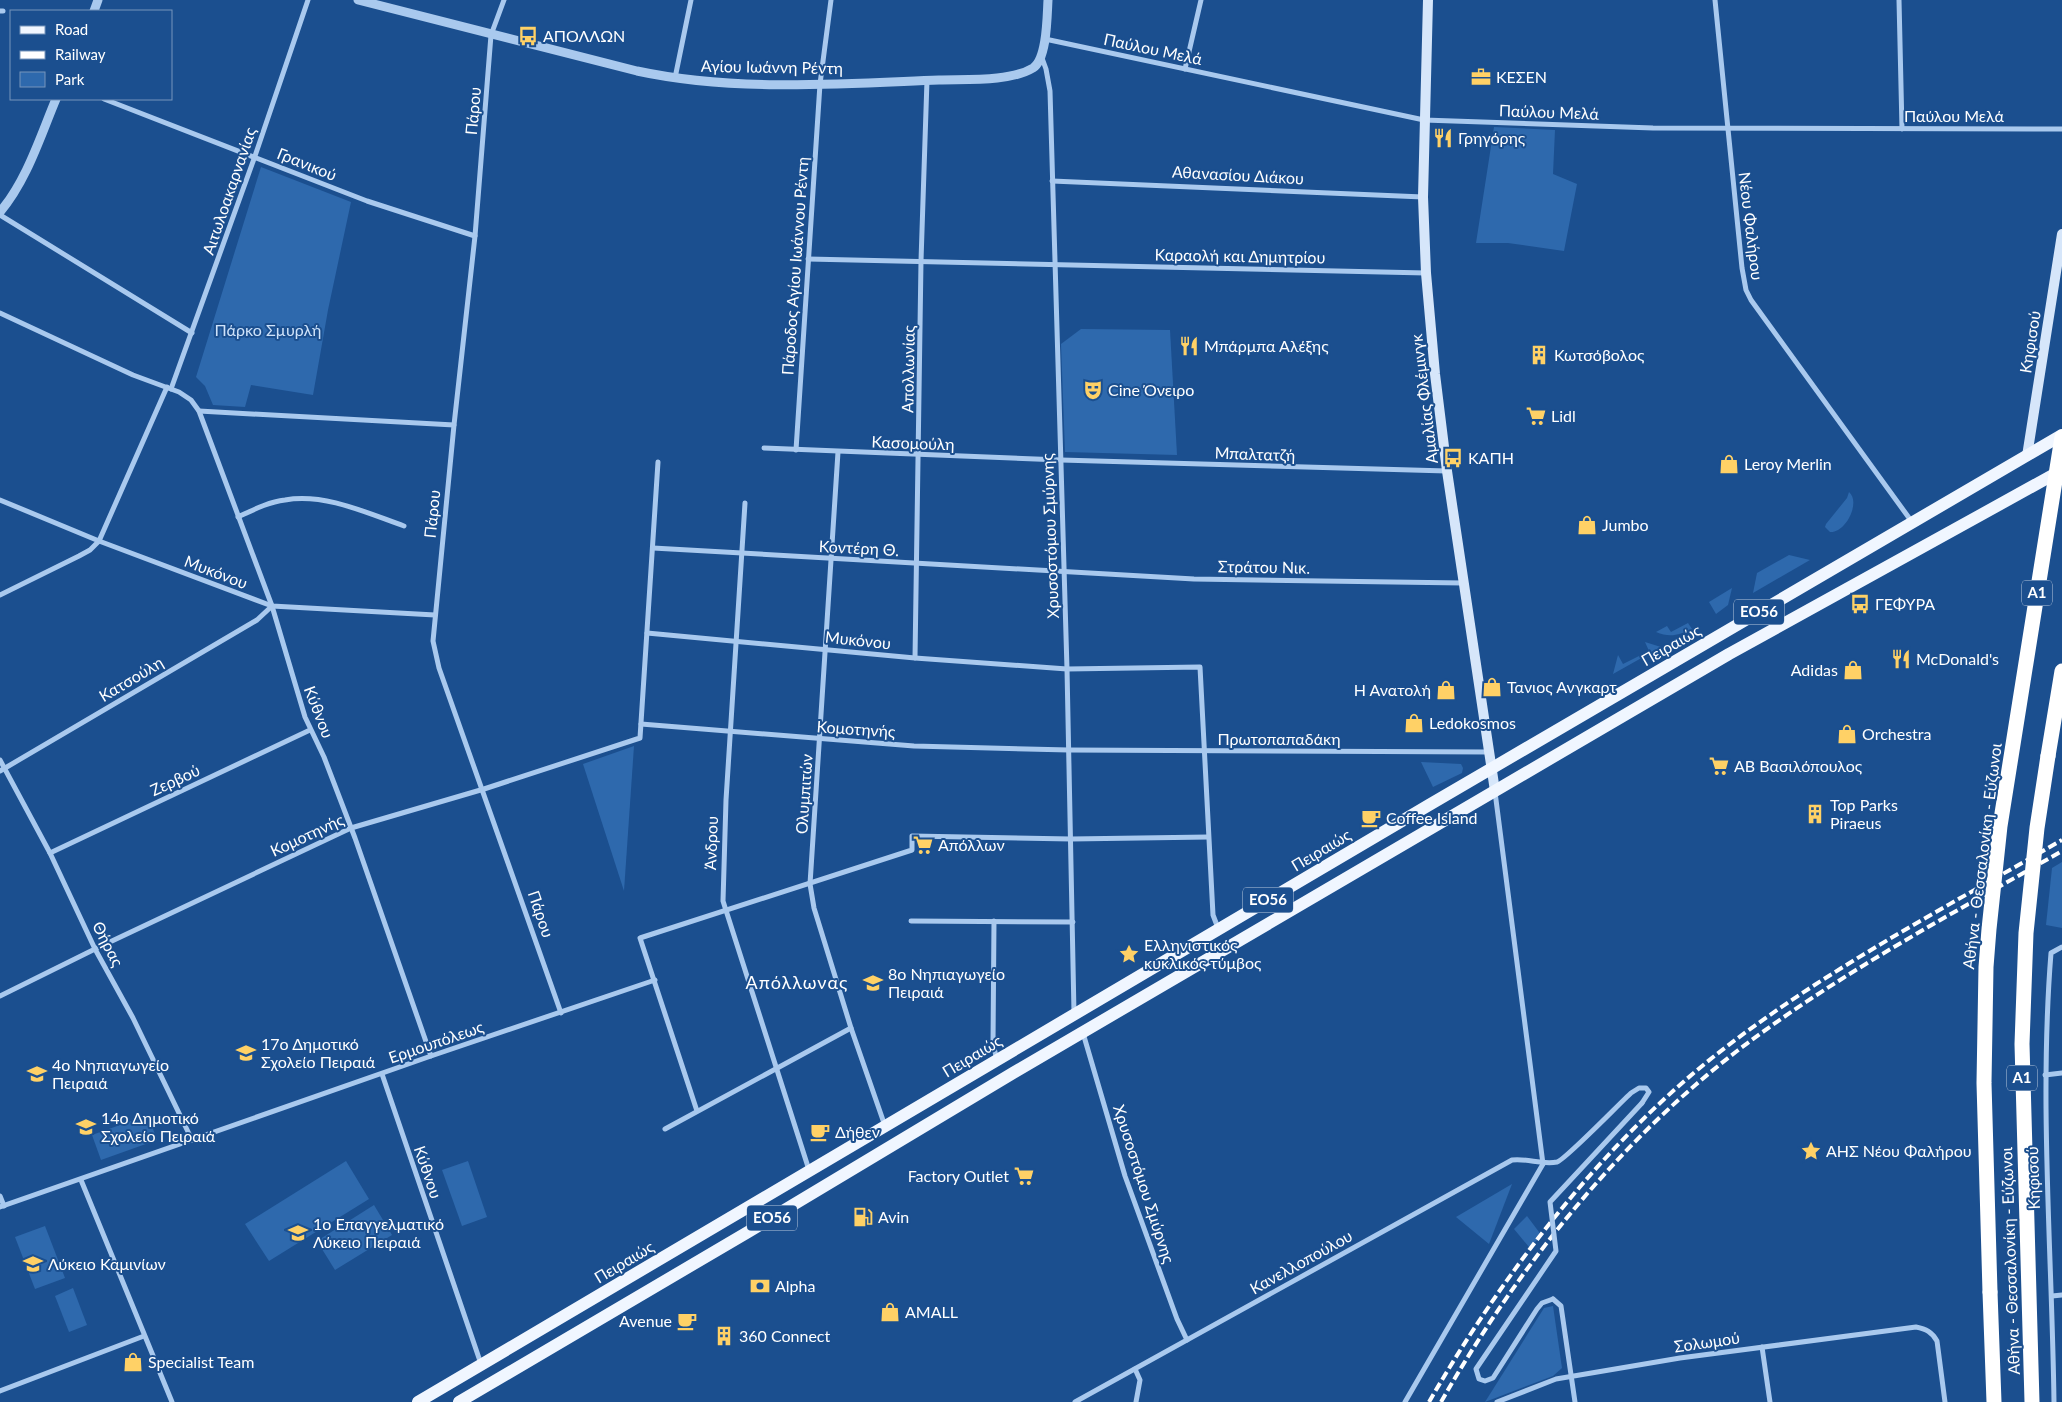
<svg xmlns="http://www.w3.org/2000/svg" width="2062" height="1402" font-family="Lato,sans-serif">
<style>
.green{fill:#2e69ad}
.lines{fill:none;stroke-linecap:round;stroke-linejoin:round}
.minor{stroke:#a9c9ee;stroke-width:5}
.tertiary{stroke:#a9c9ee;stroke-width:9}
.secondary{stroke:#d6e6fa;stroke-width:10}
.primary{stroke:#f0f6ff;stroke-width:12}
.motorway{stroke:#fff;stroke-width:15}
.rail{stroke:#fff;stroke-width:4;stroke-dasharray:9 4;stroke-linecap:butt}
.minor-bridge{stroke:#a9c9ee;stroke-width:5}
.motorway-bridge{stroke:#fff;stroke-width:15}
.labels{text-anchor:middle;stroke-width:4;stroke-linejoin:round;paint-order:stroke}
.shield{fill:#1b4f8f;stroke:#bbcadd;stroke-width:1}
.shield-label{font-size:15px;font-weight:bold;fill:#fff}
.poi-label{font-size:16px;fill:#fff;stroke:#1b4f8f;text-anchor:start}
.street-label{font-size:16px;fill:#fff;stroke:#1b4f8f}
.park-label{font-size:16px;fill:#cfe3fa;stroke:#1b4f8f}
.neighbourhood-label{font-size:18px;letter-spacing:1px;fill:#fff;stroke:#1b4f8f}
</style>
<rect width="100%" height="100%" fill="#1b4f8f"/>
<g class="green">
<path d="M 1494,127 L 1555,130 L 1553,174 L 1577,184 L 1564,251 L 1508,243 L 1476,243 Z"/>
<path d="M 261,167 L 351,202 L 328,310 L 313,395 L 251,385 L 245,407 L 213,405 L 205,386 L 196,377 Z"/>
<path d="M 1081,329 L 1170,330 L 1177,455 L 1065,452 L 1061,344 Z"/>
<path d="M 1849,492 C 1861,502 1846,533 1830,532 L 1825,527 L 1826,524 L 1847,498 Z"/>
<path d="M 1789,555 L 1810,560 L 1753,593 L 1757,573 Z"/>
<path d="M 1732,588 L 1728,605 L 1716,614 L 1709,602 Z"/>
<path d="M 1688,623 L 1692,629 C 1679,635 1670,638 1656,632 L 1667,626 L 1671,632 Z"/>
<path d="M 1645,642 L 1661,647 L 1613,674 L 1618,655 L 1623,664 L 1649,651 Z"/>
<path d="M 634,746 L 624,891 L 583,764 Z"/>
<path d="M 1421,762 L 1461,764 L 1463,768 L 1462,773 L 1433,787 Z"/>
<path d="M 2062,862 L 2062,928 L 2046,925 L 2052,868 Z"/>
<path d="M 148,1115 L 157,1140 L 101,1160 L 92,1135 Z"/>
<path d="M 346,1161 L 369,1199 L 269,1261 L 245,1224 Z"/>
<path d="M 468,1161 L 487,1217 L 462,1226 L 442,1170 Z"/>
<path d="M 1512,1184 L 1489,1244 L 1456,1217 Z"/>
<path d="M 374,1205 L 392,1235 L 335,1270 L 317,1241 Z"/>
<path d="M 1527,1216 L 1542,1236 L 1529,1247 L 1514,1229 Z"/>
<path d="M 45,1226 L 65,1278 L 35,1289 L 15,1237 Z"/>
<path d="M 73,1288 L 87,1325 L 69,1332 L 55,1296 Z"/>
<path d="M 1553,1306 L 1562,1368 L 1553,1376 L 1485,1402 L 1544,1308 Z"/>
</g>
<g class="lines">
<g class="minor">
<path d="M 504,0 L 491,35 L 475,236 L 454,425 L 433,641 L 439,668 L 561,1013"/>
<path d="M 1715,0 L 1742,268 L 1746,290 L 1751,300 L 1912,522"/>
<path d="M 1899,0 L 1902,129"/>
<path d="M 0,11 L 3,11"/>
<path d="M 1045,39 L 1424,120 L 1653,128 L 2062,129"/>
<path d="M 1042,58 L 1046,69 L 1050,91 L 1067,669 L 1074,1013"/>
<path d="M 1185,69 L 1201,0"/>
<path d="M 675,78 L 691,0"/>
<path d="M 104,99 L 367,201 L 475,236"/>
<path d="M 1052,181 L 1423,197"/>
<path d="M 0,215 L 192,333"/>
<path d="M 808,259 L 1426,273"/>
<path d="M 0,313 L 133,375 L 179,392 L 191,400 L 199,411 L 272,606 L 305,717 L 324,757 L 355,838 L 431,1056"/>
<path d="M 171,389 L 255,156 L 308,0"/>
<path d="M 199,411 L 454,425"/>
<path d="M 764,448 L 1061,460 L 1447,471"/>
<path d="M 796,450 L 820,84 L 831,0"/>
<path d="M 838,452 L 810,884 L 814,908 L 851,1028 L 885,1126"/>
<path d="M 0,500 L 99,541 L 272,606 L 435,615"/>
<path d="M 745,503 L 726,800 L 723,901 L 809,1170"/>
<path d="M 238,517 C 253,510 268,502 285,500 C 325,493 367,513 404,526"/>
<path d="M 653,548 L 1194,579 L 1463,583"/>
<path d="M 0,595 L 79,556 L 90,550 L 99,541 L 167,387"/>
<path d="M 647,633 L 915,658 L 1067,669 L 1200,667 L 1213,915 L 1218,928"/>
<path d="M 915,658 L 921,261 L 927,80"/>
<path d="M 641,724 L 914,746 L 1069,750 L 1489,752"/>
<path d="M 0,760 L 50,853 L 95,949 L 133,1018 L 192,1140"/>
<path d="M 0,771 L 257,620 L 272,606"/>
<path d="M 1495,792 L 1543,1164"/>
<path d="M 50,853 L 310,730"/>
<path d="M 911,921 L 1073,922"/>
<path d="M 994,921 L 993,1044 L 997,1060"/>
<path d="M 0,996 L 95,949 L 351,828 L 484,789 L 640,738 L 658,462"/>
<path d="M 1083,1033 L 1125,1176 L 1177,1319 L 1187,1340"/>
<path d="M 382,1074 L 481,1364"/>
<path d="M 2045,1075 L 2062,1073"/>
<path d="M 697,1111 L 640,938 L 912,850 L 912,836 L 1071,839 L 1208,837"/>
<path d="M 665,1129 L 851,1028"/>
<path d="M 81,1180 L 172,1402"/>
<path d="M 0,1196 L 4,1206"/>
<path d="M 0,1207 L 431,1056 L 655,980"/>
<path d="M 2052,1296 L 2062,1295"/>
<path d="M 1553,1299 L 1561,1306 L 1575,1402"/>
<path d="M 1762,1347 L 1770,1402"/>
<path d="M 1135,1369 L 1140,1380 L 1136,1402"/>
<path d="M 0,1391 L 144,1336"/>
<path d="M 1075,1402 L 1512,1160 C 1528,1158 1541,1165 1557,1162 C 1565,1160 1620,1103 1631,1093 L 1639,1088 L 1646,1088 L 1649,1092 L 1642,1103"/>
<path d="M 1405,1402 L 1543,1164"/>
<path d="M 1497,1402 L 1556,1379 L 1680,1358 L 1916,1327 C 1926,1329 1932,1332 1937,1341 L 1945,1402"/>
<path d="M 2054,1402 C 2052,1252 2039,1102 2051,953 L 2062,947"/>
</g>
<g class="tertiary">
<path d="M 358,0 L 637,71 C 735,92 839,84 939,80 C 965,79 1010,82 1033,68 C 1047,59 1047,17 1048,0"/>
<path d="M 94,11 L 98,0"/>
<path d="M 0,212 C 27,180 40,137 56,99"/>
</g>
<g class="secondary">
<path d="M 1428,0 L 1423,197 L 1426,273 L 1435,374 L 1447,471 L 1495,791"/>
<path d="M 2027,456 L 2062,234"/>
</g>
<g class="primary">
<path d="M 418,1402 L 1429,805 L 2062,435"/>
<path d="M 459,1402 L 748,1232 L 1013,1073 L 1729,654 L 2062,470"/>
</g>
<g class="motorway">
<path d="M 2048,756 L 2062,671"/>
<path d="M 1990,1292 L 1994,1402"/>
</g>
<g class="rail">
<path d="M 1429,1402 C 1503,1274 1600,1146 1717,1054 C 1823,971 1945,908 2062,840"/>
<path d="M 1441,1402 C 1517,1269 1615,1145 1737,1051 C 1838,974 1952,914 2062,851"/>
</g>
<path class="minor-bridge" d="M 1553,1299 L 1542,1303 L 1537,1309 L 1493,1378 L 1485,1381 L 1479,1379 L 1476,1369 L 1556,1251 L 1550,1202 L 1642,1103"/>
<g class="motorway-bridge">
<path d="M 1990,1292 L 1984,1083 L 1986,967 L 1989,929 L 2000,826 L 2062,437"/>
<path d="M 2032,1402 L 2022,1044 L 2026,933 L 2037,828 L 2048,756"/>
</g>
</g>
<defs>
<symbol id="bus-bare" viewBox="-9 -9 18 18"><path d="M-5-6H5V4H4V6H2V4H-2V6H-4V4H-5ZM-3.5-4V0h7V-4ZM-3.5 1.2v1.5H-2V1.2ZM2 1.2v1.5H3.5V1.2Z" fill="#ffd166" stroke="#1b4f8f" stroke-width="2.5" paint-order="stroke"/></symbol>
<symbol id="office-bare" viewBox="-9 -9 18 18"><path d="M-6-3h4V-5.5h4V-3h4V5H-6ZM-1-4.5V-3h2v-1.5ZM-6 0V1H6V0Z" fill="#ffd166" stroke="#1b4f8f" stroke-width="2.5" paint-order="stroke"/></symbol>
<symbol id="restaurant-bare" viewBox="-9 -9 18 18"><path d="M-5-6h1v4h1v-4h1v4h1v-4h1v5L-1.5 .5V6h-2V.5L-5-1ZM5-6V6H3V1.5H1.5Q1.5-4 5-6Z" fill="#ffd166" stroke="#1b4f8f" stroke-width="2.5" paint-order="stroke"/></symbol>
<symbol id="building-bare" viewBox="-9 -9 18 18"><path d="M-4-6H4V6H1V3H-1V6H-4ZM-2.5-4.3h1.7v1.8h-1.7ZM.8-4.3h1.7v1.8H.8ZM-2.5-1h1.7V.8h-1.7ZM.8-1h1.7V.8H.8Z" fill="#ffd166" stroke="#1b4f8f" stroke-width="2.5" paint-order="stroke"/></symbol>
<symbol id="theatre-bare" viewBox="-9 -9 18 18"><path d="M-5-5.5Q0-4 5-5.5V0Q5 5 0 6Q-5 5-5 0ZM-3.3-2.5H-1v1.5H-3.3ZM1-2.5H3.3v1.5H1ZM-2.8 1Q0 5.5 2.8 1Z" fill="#ffd166" stroke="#1b4f8f" stroke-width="2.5" paint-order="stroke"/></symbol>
<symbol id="supermarket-bare" viewBox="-9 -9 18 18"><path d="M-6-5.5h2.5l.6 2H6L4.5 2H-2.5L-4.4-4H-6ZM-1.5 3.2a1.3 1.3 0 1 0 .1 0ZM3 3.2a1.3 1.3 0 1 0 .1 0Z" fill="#ffd166" stroke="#1b4f8f" stroke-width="2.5" paint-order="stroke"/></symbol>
<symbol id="shop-bare" viewBox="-9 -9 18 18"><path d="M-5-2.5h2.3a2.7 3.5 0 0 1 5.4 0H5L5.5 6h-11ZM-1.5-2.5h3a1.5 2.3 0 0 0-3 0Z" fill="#ffd166" stroke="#1b4f8f" stroke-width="2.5" paint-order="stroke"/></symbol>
<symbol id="cafe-bare" viewBox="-9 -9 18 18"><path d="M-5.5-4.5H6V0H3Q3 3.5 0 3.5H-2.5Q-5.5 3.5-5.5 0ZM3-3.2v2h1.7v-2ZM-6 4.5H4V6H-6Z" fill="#ffd166" stroke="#1b4f8f" stroke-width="2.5" paint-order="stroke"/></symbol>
<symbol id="sight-bare" viewBox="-9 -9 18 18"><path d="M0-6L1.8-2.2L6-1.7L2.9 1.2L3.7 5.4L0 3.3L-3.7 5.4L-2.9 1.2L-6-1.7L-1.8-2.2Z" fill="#ffd166" stroke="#1b4f8f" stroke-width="2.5" paint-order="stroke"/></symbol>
<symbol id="school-bare" viewBox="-9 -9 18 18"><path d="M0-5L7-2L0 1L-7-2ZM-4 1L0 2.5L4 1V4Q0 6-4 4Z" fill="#ffd166" stroke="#1b4f8f" stroke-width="2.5" paint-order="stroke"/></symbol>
<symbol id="fuel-bare" viewBox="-9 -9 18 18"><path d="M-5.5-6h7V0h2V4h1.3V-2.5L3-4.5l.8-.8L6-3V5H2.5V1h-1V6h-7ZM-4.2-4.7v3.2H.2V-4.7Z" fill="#ffd166" stroke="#1b4f8f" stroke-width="2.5" paint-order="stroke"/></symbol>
<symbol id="bank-bare" viewBox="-9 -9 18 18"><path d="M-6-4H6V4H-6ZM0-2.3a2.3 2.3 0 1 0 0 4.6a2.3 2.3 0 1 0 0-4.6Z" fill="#ffd166" stroke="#1b4f8f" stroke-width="2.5" paint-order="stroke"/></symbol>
</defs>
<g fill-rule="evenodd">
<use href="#bus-bare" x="514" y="22" width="28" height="28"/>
<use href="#office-bare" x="1467" y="63" width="28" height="28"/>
<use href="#restaurant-bare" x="1429" y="124" width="28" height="28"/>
<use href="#restaurant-bare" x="1175" y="332" width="28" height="28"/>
<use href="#building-bare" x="1525" y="341" width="28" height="28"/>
<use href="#theatre-bare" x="1079" y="376" width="28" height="28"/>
<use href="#supermarket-bare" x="1522" y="402" width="28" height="28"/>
<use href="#bus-bare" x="1439" y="444" width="28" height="28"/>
<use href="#shop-bare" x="1715" y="450" width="28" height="28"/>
<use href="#shop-bare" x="1573" y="511" width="28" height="28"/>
<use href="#bus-bare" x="1846" y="590" width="28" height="28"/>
<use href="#restaurant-bare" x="1887" y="645" width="28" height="28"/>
<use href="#shop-bare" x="1839" y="656" width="28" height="28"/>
<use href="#shop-bare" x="1478" y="673" width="28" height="28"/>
<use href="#shop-bare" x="1432" y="676" width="28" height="28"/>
<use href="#shop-bare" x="1400" y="709" width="28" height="28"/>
<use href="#shop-bare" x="1833" y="720" width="28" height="28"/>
<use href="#supermarket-bare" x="1705" y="752" width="28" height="28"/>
<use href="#building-bare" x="1801" y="800" width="28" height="28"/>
<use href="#cafe-bare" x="1357" y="804" width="28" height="28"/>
<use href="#supermarket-bare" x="909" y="831" width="28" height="28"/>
<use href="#sight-bare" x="1115" y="940" width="28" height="28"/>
<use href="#school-bare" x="859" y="969" width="28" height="28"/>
<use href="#school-bare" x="232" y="1039" width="28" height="28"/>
<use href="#school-bare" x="23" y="1060" width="28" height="28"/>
<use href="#school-bare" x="72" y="1113" width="28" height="28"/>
<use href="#cafe-bare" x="806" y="1118" width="28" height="28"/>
<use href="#sight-bare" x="1797" y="1137" width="28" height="28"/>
<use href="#supermarket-bare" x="1010" y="1162" width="28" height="28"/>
<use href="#fuel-bare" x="849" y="1203" width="28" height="28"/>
<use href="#school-bare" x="284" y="1219" width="28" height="28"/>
<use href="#school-bare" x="19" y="1250" width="28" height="28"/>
<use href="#bank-bare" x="746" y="1272" width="28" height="28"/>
<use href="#shop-bare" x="876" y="1298" width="28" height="28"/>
<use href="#cafe-bare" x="673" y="1307" width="28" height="28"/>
<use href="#building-bare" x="710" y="1322" width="28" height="28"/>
<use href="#shop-bare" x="119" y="1348" width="28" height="28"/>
</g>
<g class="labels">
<g class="shield">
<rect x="2022" y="580.5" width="30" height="25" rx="4"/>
<rect x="1734" y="599.5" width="50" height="25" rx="4"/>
<rect x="1243" y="887.5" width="50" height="25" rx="4"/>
<rect x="2007" y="1065.5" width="30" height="25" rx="4"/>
<rect x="747" y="1205.5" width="50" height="25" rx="4"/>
</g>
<g class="shield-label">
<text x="2037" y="598">Α1</text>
<text x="1759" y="617">ΕΟ56</text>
<text x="1268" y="905">ΕΟ56</text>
<text x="2022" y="1083">Α1</text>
<text x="772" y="1223">ΕΟ56</text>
</g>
<g class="poi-label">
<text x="543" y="42">ΑΠΟΛΛΩΝ</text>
<text x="1496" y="83">ΚΕΣΕΝ</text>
<text x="1458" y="144">Γρηγόρης</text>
<text x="1204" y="352">Μπάρμπα Αλέξης</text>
<text x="1554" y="361">Κωτσόβολος</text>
<text x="1108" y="396">Cine Όνειρο</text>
<text x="1551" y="422">Lidl</text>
<text x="1468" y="464">ΚΑΠΗ</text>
<text x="1744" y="470">Leroy Merlin</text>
<text x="1602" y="531">Jumbo</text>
<text x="1875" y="610">ΓΕΦΥΡΑ</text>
<text x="1916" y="665">McDonald's</text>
<text x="1838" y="676" text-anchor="end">Adidas</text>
<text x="1507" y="693">Τανιος Ανγκαρτ</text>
<text x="1431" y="696" text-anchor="end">Η Ανατολή</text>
<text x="1429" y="729">Ledokosmos</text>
<text x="1862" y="740">Orchestra</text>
<text x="1734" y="772">ΑΒ Βασιλόπουλος</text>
<text x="1830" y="811">Top Parks<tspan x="1830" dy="18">Piraeus</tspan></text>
<text x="1386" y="824">Coffee Island</text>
<text x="938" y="851">Απόλλων</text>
<text x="1144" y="951">Ελληνιστικός<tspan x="1144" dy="18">κυκλικός τύμβος</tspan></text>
<text x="888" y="980">8ο Νηπιαγωγείο<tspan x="888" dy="18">Πειραιά</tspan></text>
<text x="261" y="1050">17ο Δημοτικό<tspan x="261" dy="18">Σχολείο Πειραιά</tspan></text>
<text x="52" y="1071">4ο Νηπιαγωγείο<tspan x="52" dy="18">Πειραιά</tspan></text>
<text x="101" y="1124">14ο Δημοτικό<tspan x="101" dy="18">Σχολείο Πειραιά</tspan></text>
<text x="835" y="1138">Δήθεν</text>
<text x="1826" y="1157">ΑΗΣ Νέου Φαλήρου</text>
<text x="1009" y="1182" text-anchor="end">Factory Outlet</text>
<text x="878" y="1223">Avin</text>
<text x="313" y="1230">1ο Επαγγελματικό<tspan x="313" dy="18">Λύκειο Πειραιά</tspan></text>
<text x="48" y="1270">Λύκειο Καμινίων</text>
<text x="775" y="1292">Alpha</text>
<text x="905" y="1318">AMALL</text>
<text x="672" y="1327" text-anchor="end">Avenue</text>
<text x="739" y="1342">360 Connect</text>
<text x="148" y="1368">Specialist Team</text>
</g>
<g class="street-label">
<text transform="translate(1153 49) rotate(12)" y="6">Παύλου Μελά</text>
<text transform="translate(772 67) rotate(1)" y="6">Αγίου Ιωάννη Ρέντη</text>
<text transform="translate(473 111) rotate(-85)" y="6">Πάρου</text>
<text transform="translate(1549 112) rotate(2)" y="6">Παύλου Μελά</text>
<text x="1954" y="122">Παύλου Μελά</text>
<text transform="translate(307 164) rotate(22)" y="6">Γρανικού</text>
<text transform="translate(1238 175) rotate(3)" y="6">Αθανασίου Διάκου</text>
<text transform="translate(229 191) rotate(-71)" y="6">Αιτωλοακαρνανίας</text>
<text transform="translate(1751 226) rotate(83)" y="6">Νέου Φαλήρου</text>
<text transform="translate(1240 256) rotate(1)" y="6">Καραολή και Δημητρίου</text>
<text transform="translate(795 266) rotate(-86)" y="6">Πάροδος Αγίου Ιωάννου Ρέντη</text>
<text transform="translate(2030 342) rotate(-81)" y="6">Κηφισού</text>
<text transform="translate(908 369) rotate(-89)" y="6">Απολλωνίας</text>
<text transform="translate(1424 399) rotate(-97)" y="6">Αμαλίας Φλέμινγκ</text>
<text transform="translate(913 443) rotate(2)" y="6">Κασομούλη</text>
<text transform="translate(1255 454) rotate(2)" y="6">Μπαλτατζή</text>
<text transform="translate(432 514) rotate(-84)" y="6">Πάρου</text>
<text transform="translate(1050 536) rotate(-92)" y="6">Χρυσοστόμου Σμύρνης</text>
<text transform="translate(859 548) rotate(3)" y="6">Κοντέρη Θ.</text>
<text transform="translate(1264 567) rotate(1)" y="6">Στράτου Νικ.</text>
<text transform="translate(216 572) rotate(21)" y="6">Μυκόνου</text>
<text transform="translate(858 640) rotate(6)" y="6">Μυκόνου</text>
<text transform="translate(1671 645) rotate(-30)" y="6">Πειραιώς</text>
<text transform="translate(131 679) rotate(-31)" y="6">Κατσούλη</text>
<text transform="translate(319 712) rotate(69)" y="6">Κύθνου</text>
<text transform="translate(856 729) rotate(4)" y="6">Κομοτηνής</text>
<text x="1279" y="745">Πρωτοπαπαδάκη</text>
<text transform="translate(175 780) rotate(-25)" y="6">Ζερβού</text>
<text transform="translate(804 794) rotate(-86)" y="6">Ολυμπιτών</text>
<text transform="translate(307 835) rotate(-25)" y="6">Κομοτηνής</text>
<text transform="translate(711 843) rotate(-88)" y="6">Άνδρου</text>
<text transform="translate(1321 850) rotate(-31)" y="6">Πειραιώς</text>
<text transform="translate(1982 856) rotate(-83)" y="6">Αθήνα - Θεσσαλονίκη - Εύζωνοι</text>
<text transform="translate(541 914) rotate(71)" y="6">Πάρου</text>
<text transform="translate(108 944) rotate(63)" y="6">Θήρας</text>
<text transform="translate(436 1042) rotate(-19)" y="6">Ερμουπόλεως</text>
<text transform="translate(972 1056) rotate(-31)" y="6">Πειραιώς</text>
<text transform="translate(428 1172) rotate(71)" y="6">Κύθνου</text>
<text transform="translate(2033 1178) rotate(-92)" y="6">Κηφισού</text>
<text transform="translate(1144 1184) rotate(72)" y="6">Χρυσοστόμου Σμύρνης</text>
<text transform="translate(2010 1261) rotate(-92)" y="6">Αθήνα - Θεσσαλονίκη - Εύζωνοι</text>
<text transform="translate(624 1262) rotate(-31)" y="6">Πειραιώς</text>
<text transform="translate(1301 1262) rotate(-29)" y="6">Κανελλοπούλου</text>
<text transform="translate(1707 1342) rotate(-8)" y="6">Σολωμού</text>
</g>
<g class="park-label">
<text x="268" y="336">Πάρκο Σµυρλή</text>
</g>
<g class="neighbourhood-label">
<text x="797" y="989">Απόλλωνας</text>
</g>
</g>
<rect x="10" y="10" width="162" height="90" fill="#1b4f8f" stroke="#7695bc"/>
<rect x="20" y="26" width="25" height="8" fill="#f0f6ff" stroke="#7695bc"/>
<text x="55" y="35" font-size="15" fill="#ffffff">Road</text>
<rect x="20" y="51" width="25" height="8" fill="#ffffff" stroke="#7695bc"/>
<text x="55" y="60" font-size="15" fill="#ffffff">Railway</text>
<rect x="20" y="72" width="25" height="15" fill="#2e69ad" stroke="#7695bc"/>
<text x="55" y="85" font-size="15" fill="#ffffff">Park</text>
</svg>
